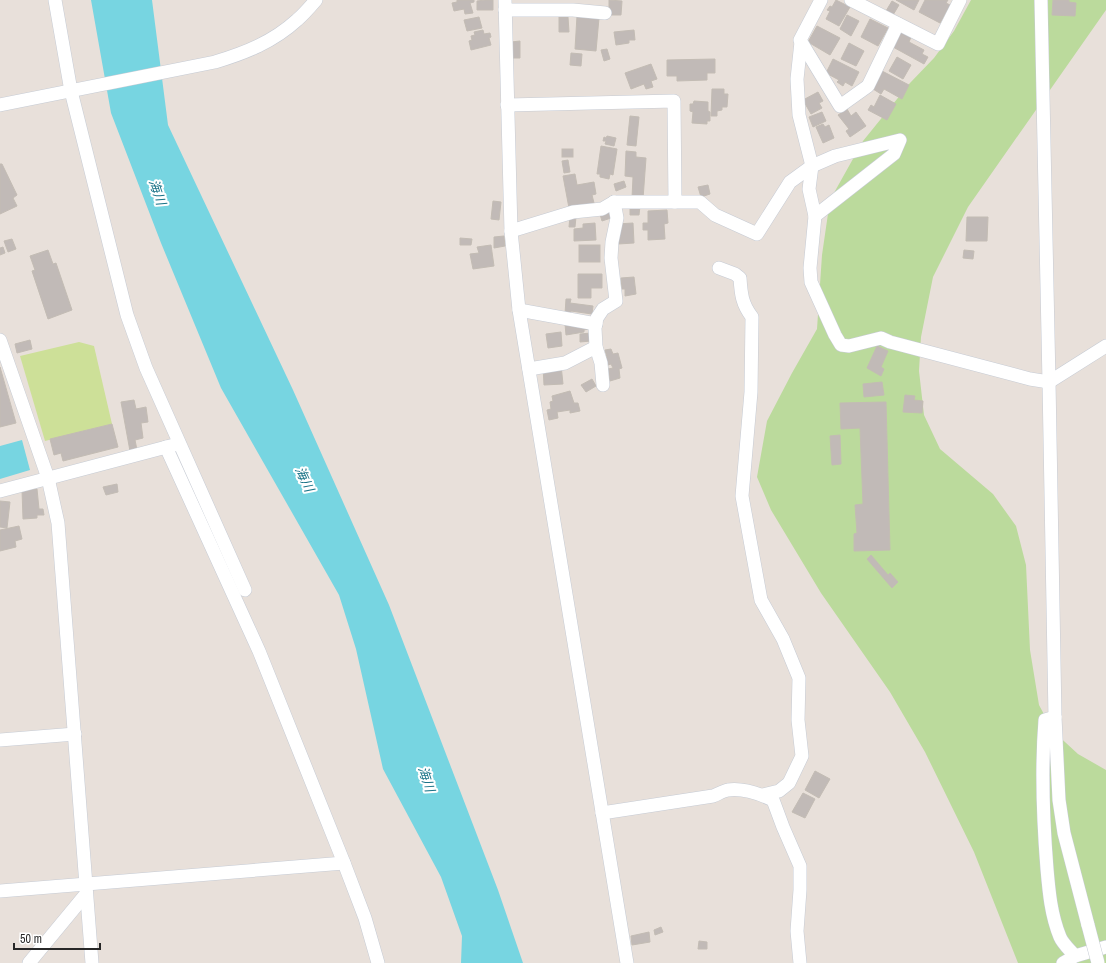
<svg xmlns="http://www.w3.org/2000/svg" width="1106" height="963" font-family="'Archivo Narrow','Noto Sans JP',sans-serif">
<style>
.green{fill:#bbda9c}
.pitch{fill:#cde098}
.water{fill:#77d5e1}
.building{fill:#c1bab7;stroke:#c3bcb4}
.lines{fill:none;stroke-linecap:round;stroke-linejoin:round}
.minor-casing{stroke:#c6cbd4;stroke-width:14}
.minor{stroke:#fff;stroke-width:13}
.minor-bridge-casing{stroke:#c6cbd4;stroke-width:14;stroke-linecap:butt}
.minor-bridge{stroke:#fff;stroke-width:13}
.labels{text-anchor:middle;stroke-width:4;stroke-linejoin:round;paint-order:stroke}
.water-label{font-size:13px;font-style:italic;fill:#1b7488;stroke:#fff}
</style>
<rect width="100%" height="100%" fill="#e8e0da"/>
<path class="green" d="M 971,0 L 1106,0 L 1106,10 L 968,207 L 933,277 L 921,337 L 919,371 L 924,415 L 940,449 L 993,494 L 1016,526 L 1026,565 L 1030,650 L 1039,705 L 1053,731 L 1078,754 L 1106,770 L 1106,963 L 1018,963 L 974,852 L 925,752 L 890,692 L 821,593 L 771,510 L 757,477 L 767,421 L 792,373 L 817,329 L 822,255 L 830,200 L 863,141 L 910,83 L 934,58 L 954,31 Z"/>
<path class="pitch" d="M 79,342 L 94,346 L 112,424 L 45,441 L 20,356 Z"/>
<g class="water">
<path d="M 91,0 L 152,0 L 168,125 L 293,390 L 389,605 L 498,890 L 523,963 L 461,963 L 462,936 L 441,877 L 383,769 L 356,649 L 339,595 L 221,388 L 161,243 L 111,113 Z"/>
<path d="M 22,440 L 30,470 L 0,479 L 0,446 Z"/>
</g>
<g class="building">
<path d="M 457,0 L 474,0 L 474,2 L 470,3 L 473,13 L 465,14 L 464,9 L 454,11 L 452,3 L 457,2 Z"/>
<path d="M 485,0 L 493,0 L 493,10 L 477,10 L 477,1 Z"/>
<path d="M 609,0 L 622,1 L 621,15 L 609,15 Z"/>
<path d="M 836,0 L 850,7 L 839,26 L 826,19 L 830,11 L 827,10 L 830,6 L 832,7 Z"/>
<path d="M 896,0 L 919,0 L 914,10 Z"/>
<path d="M 925,0 L 948,0 L 946,3 L 950,5 L 940,23 L 919,12 Z"/>
<path d="M 1053,0 L 1069,0 L 1069,2 L 1076,3 L 1075,16 L 1052,15 Z"/>
<path d="M 892,1 L 899,5 L 893,15 L 886,11 Z"/>
<path d="M 847,15 L 859,21 L 851,36 L 840,29 Z"/>
<path d="M 577,16 L 599,18 L 596,51 L 575,49 Z"/>
<path d="M 479,17 L 482,28 L 467,31 L 464,20 Z"/>
<path d="M 559,17 L 568,17 L 569,32 L 559,32 Z"/>
<path d="M 870,19 L 888,28 L 878,46 L 861,37 Z"/>
<path d="M 817,26 L 840,38 L 830,55 L 808,42 Z"/>
<path d="M 483,30 L 484,34 L 490,33 L 491,37 L 489,38 L 491,45 L 471,50 L 469,41 L 472,40 L 471,36 L 475,35 L 474,32 Z"/>
<path d="M 634,30 L 635,40 L 629,40 L 629,43 L 616,45 L 614,32 Z"/>
<path d="M 901,32 L 911,37 L 909,42 L 924,50 L 922,54 L 928,57 L 924,64 L 893,47 Z"/>
<path d="M 520,41 L 520,58 L 512,58 L 511,42 Z"/>
<path d="M 849,43 L 864,51 L 856,66 L 841,59 Z"/>
<path d="M 607,49 L 610,59 L 604,61 L 601,50 Z"/>
<path d="M 571,53 L 582,54 L 581,66 L 570,65 Z"/>
<path d="M 897,57 L 911,65 L 903,79 L 889,71 Z"/>
<path d="M 715,59 L 715,73 L 707,73 L 707,80 L 677,81 L 677,76 L 667,76 L 667,60 Z"/>
<path d="M 833,59 L 859,72 L 852,86 L 845,82 L 843,86 L 837,82 L 839,80 L 826,73 Z"/>
<path d="M 651,64 L 657,79 L 651,81 L 653,87 L 646,89 L 644,84 L 631,89 L 625,73 Z"/>
<path d="M 882,71 L 909,85 L 902,99 L 884,89 L 881,94 L 873,89 Z"/>
<path d="M 712,89 L 724,89 L 724,94 L 728,94 L 727,107 L 722,107 L 722,110 L 717,111 L 717,116 L 711,116 Z"/>
<path d="M 818,92 L 823,101 L 819,103 L 822,108 L 811,114 L 803,100 Z"/>
<path d="M 880,95 L 896,104 L 887,120 L 868,110 L 871,105 L 874,107 Z"/>
<path d="M 694,101 L 708,102 L 708,111 L 710,112 L 710,121 L 707,121 L 707,124 L 692,123 L 693,112 L 690,111 L 690,104 L 693,104 Z"/>
<path d="M 847,109 L 851,116 L 856,112 L 866,126 L 850,137 L 846,131 L 849,129 L 838,115 Z"/>
<path d="M 822,112 L 826,121 L 813,127 L 809,117 Z"/>
<path d="M 630,116 L 639,117 L 636,146 L 627,145 Z"/>
<path d="M 823,124 L 825,127 L 829,125 L 834,138 L 823,143 L 816,127 Z"/>
<path d="M 607,136 L 616,138 L 614,146 L 605,144 L 606,141 L 603,141 L 604,137 L 606,138 Z"/>
<path d="M 601,146 L 617,149 L 613,175 L 610,174 L 609,179 L 600,177 L 600,174 L 597,174 Z"/>
<rect x="562" y="149" width="11" height="8"/>
<path d="M 626,151 L 636,152 L 636,157 L 646,158 L 643,199 L 632,198 L 633,177 L 625,176 Z"/>
<path d="M 568,160 L 570,172 L 564,173 L 562,161 Z"/>
<path d="M 0,164 L 2,164 L 17,195 L 13,198 L 17,206 L 0,214 Z"/>
<path d="M 575,174 L 577,185 L 594,182 L 596,194 L 592,195 L 594,203 L 569,208 L 563,176 Z"/>
<path d="M 624,181 L 626,187 L 616,191 L 614,184 Z"/>
<path d="M 708,185 L 710,194 L 701,197 L 698,187 Z"/>
<path d="M 493,201 L 501,202 L 499,220 L 491,219 Z"/>
<path d="M 630,206 L 640,206 L 639,215 L 630,215 Z"/>
<path d="M 608,208 L 611,218 L 602,221 L 599,211 Z"/>
<path d="M 667,210 L 668,223 L 664,224 L 665,239 L 648,240 L 648,230 L 643,230 L 643,223 L 648,223 L 648,211 Z"/>
<path d="M 570,216 L 576,217 L 575,227 L 569,227 Z"/>
<path d="M 967,217 L 988,217 L 987,241 L 966,241 Z"/>
<path d="M 595,223 L 596,240 L 574,241 L 574,229 L 583,228 L 583,224 Z"/>
<path d="M 633,223 L 634,243 L 618,244 L 617,224 Z"/>
<path d="M 504,236 L 505,246 L 494,248 L 494,237 Z"/>
<path d="M 460,238 L 472,239 L 471,245 L 460,245 Z"/>
<path d="M 12,239 L 16,249 L 8,252 L 4,241 Z"/>
<path d="M 491,245 L 494,266 L 473,269 L 470,254 L 479,253 L 477,247 Z"/>
<rect x="579" y="245" width="21" height="17"/>
<path d="M 3,247 L 5,253 L 0,255 L 0,248 Z"/>
<path d="M 48,250 L 53,264 L 56,263 L 72,310 L 48,319 L 32,271 L 35,270 L 30,256 Z"/>
<path d="M 964,250 L 974,251 L 973,259 L 963,258 Z"/>
<path d="M 578,274 L 602,274 L 602,288 L 591,288 L 591,298 L 578,298 Z"/>
<path d="M 634,277 L 636,294 L 625,296 L 625,289 L 622,289 L 621,278 Z"/>
<path d="M 566,299 L 571,299 L 570,303 L 593,306 L 592,314 L 571,311 L 570,314 L 565,314 Z"/>
<path d="M 565,324 L 588,325 L 588,329 L 584,330 L 584,332 L 566,335 Z"/>
<path d="M 561,332 L 562,346 L 548,348 L 546,334 Z"/>
<path d="M 591,333 L 591,341 L 580,342 L 580,334 Z"/>
<path d="M 30,340 L 32,349 L 17,353 L 15,344 Z"/>
<path d="M 877,346 L 888,351 L 881,367 L 884,369 L 881,376 L 867,368 Z"/>
<path d="M 611,349 L 613,354 L 618,353 L 622,368 L 619,369 L 620,378 L 610,381 L 608,369 L 613,368 L 611,364 L 605,366 L 604,358 L 607,357 L 605,350 Z"/>
<path d="M 561,365 L 563,384 L 544,385 L 543,367 Z"/>
<path d="M 0,367 L 16,423 L 0,427 Z"/>
<path d="M 592,379 L 596,386 L 586,392 L 581,385 Z"/>
<path d="M 882,382 L 884,395 L 864,397 L 863,384 Z"/>
<path d="M 570,391 L 574,403 L 578,403 L 580,411 L 570,413 L 570,410 L 557,412 L 558,418 L 549,420 L 547,410 L 551,409 L 550,402 L 553,401 L 552,396 Z"/>
<path d="M 905,395 L 915,396 L 914,400 L 923,401 L 922,413 L 903,412 Z"/>
<path d="M 134,400 L 136,409 L 146,407 L 148,422 L 141,423 L 143,438 L 135,440 L 137,450 L 130,451 L 121,402 Z"/>
<path d="M 886,402 L 890,550 L 854,551 L 854,534 L 857,533 L 855,505 L 863,504 L 860,428 L 841,429 L 840,403 Z"/>
<path d="M 112,424 L 118,447 L 63,461 L 61,453 L 54,455 L 50,439 Z"/>
<path d="M 840,435 L 841,464 L 832,465 L 830,436 Z"/>
<path d="M 117,484 L 118,492 L 106,495 L 103,487 Z"/>
<path d="M 37,489 L 39,509 L 43,509 L 44,515 L 37,515 L 37,518 L 23,519 L 22,490 Z"/>
<path d="M 0,501 L 10,502 L 7,528 L 0,527 Z"/>
<path d="M 19,526 L 22,539 L 15,541 L 16,547 L 0,551 L 0,530 Z"/>
<path d="M 871,555 L 888,575 L 890,573 L 898,582 L 892,588 L 867,559 Z"/>
<path d="M 815,771 L 830,779 L 819,798 L 805,790 Z"/>
<path d="M 803,793 L 815,799 L 805,818 L 792,812 Z"/>
<path d="M 661,927 L 663,932 L 655,935 L 654,930 Z"/>
<path d="M 649,932 L 650,942 L 632,945 L 631,936 Z"/>
<path d="M 699,941 L 707,942 L 707,949 L 698,949 Z"/>
</g>
<g class="lines">
<defs>
<g id="minor">
<path d="M 55,0 L 71,91 L 127,315 L 146,368 L 245,590"/>
<path d="M 505,0 L 511,231 L 519,310 L 627,963"/>
<path d="M 821,0 L 800,40 L 840,106 L 868,86 L 898,24"/>
<path d="M 851,0 L 938,44 L 960,0"/>
<path d="M 1041,0 L 1049,382 L 1055,717 L 1059,800 L 1064,833 L 1088,925"/>
<path d="M 505,10 L 573,10 L 605,13"/>
<path d="M 801,42 L 797,79 L 799,115 L 812,166 L 809,189 L 815,216"/>
<path d="M 0,105 L 215,62 C 245,53 273,42 297,20 C 304,14 310,7 316,0"/>
<path d="M 507,105 L 674,101 L 675,202"/>
<path d="M 511,231 L 573,212 L 602,209 L 614,202 L 700,202 L 715,215 L 757,234 L 790,182 L 812,166 L 835,156 L 900,140 L 894,154 L 815,216 L 810,268 L 811,282 L 835,335 L 841,345 L 849,346 L 881,338 L 890,342 L 1030,379 L 1049,382 L 1106,346"/>
<path d="M 719,268 L 735,274 L 740,278 C 741,294 742,304 752,317 L 751,392 L 742,496 L 761,600 L 783,639 L 799,678 L 798,720 L 802,756 L 789,783 L 779,791 L 763,795"/>
<path d="M 519,310 L 596,324"/>
<path d="M 0,340 L 48,478 L 58,523 L 92,963"/>
<path d="M 529,369 L 565,363 L 596,347"/>
<path d="M 603,385 L 601,363 L 596,347 L 595,328 L 597,318 L 603,309 L 616,301 L 611,258 L 612,242 L 617,218 L 614,202"/>
<path d="M 166,447 L 259,651 L 344,863 L 365,918 L 378,963"/>
<path d="M 0,491 L 174,445"/>
<path d="M 1055,717 L 1045,720 C 1041,769 1043,819 1047,869 C 1049,892 1051,915 1060,937 C 1063,944 1070,950 1075,956"/>
<path d="M 0,740 L 75,734"/>
<path d="M 602,813 L 713,796 C 718,794 723,791 728,790 C 742,788 760,794 773,800 L 783,827 L 800,866 L 800,890 L 797,931 L 800,963"/>
<path d="M 0,891 L 344,863"/>
<path d="M 29,963 L 86,894"/>
<path d="M 1063,963 L 1075,956 L 1106,947"/>
</g>
</defs>
<use href="#minor" class="minor-casing"/>
<use href="#minor" class="minor"/>
<defs>
<path id="minor-bridge" d="M 1088,925 L 1098,963"/>
</defs>
<use href="#minor-bridge" class="minor-bridge-casing"/>
<use href="#minor-bridge" class="minor-bridge"/>
</g>
<g class="labels">
<g class="water-label">
<text transform="translate(158 192) rotate(71)" y="5">海川</text>
<text transform="translate(305 479) rotate(65)" y="5">海川</text>
<text transform="translate(427 779) rotate(72)" y="5">海川</text>
</g>
</g>
<path d="M14 943v6h86v-6" fill="none" stroke="#272727" stroke-width="2"/>
<text x="20" y="943" font-size="12" fill="#272727" stroke="#ffffff" stroke-width="3" paint-order="stroke">50 m</text>
</svg>
